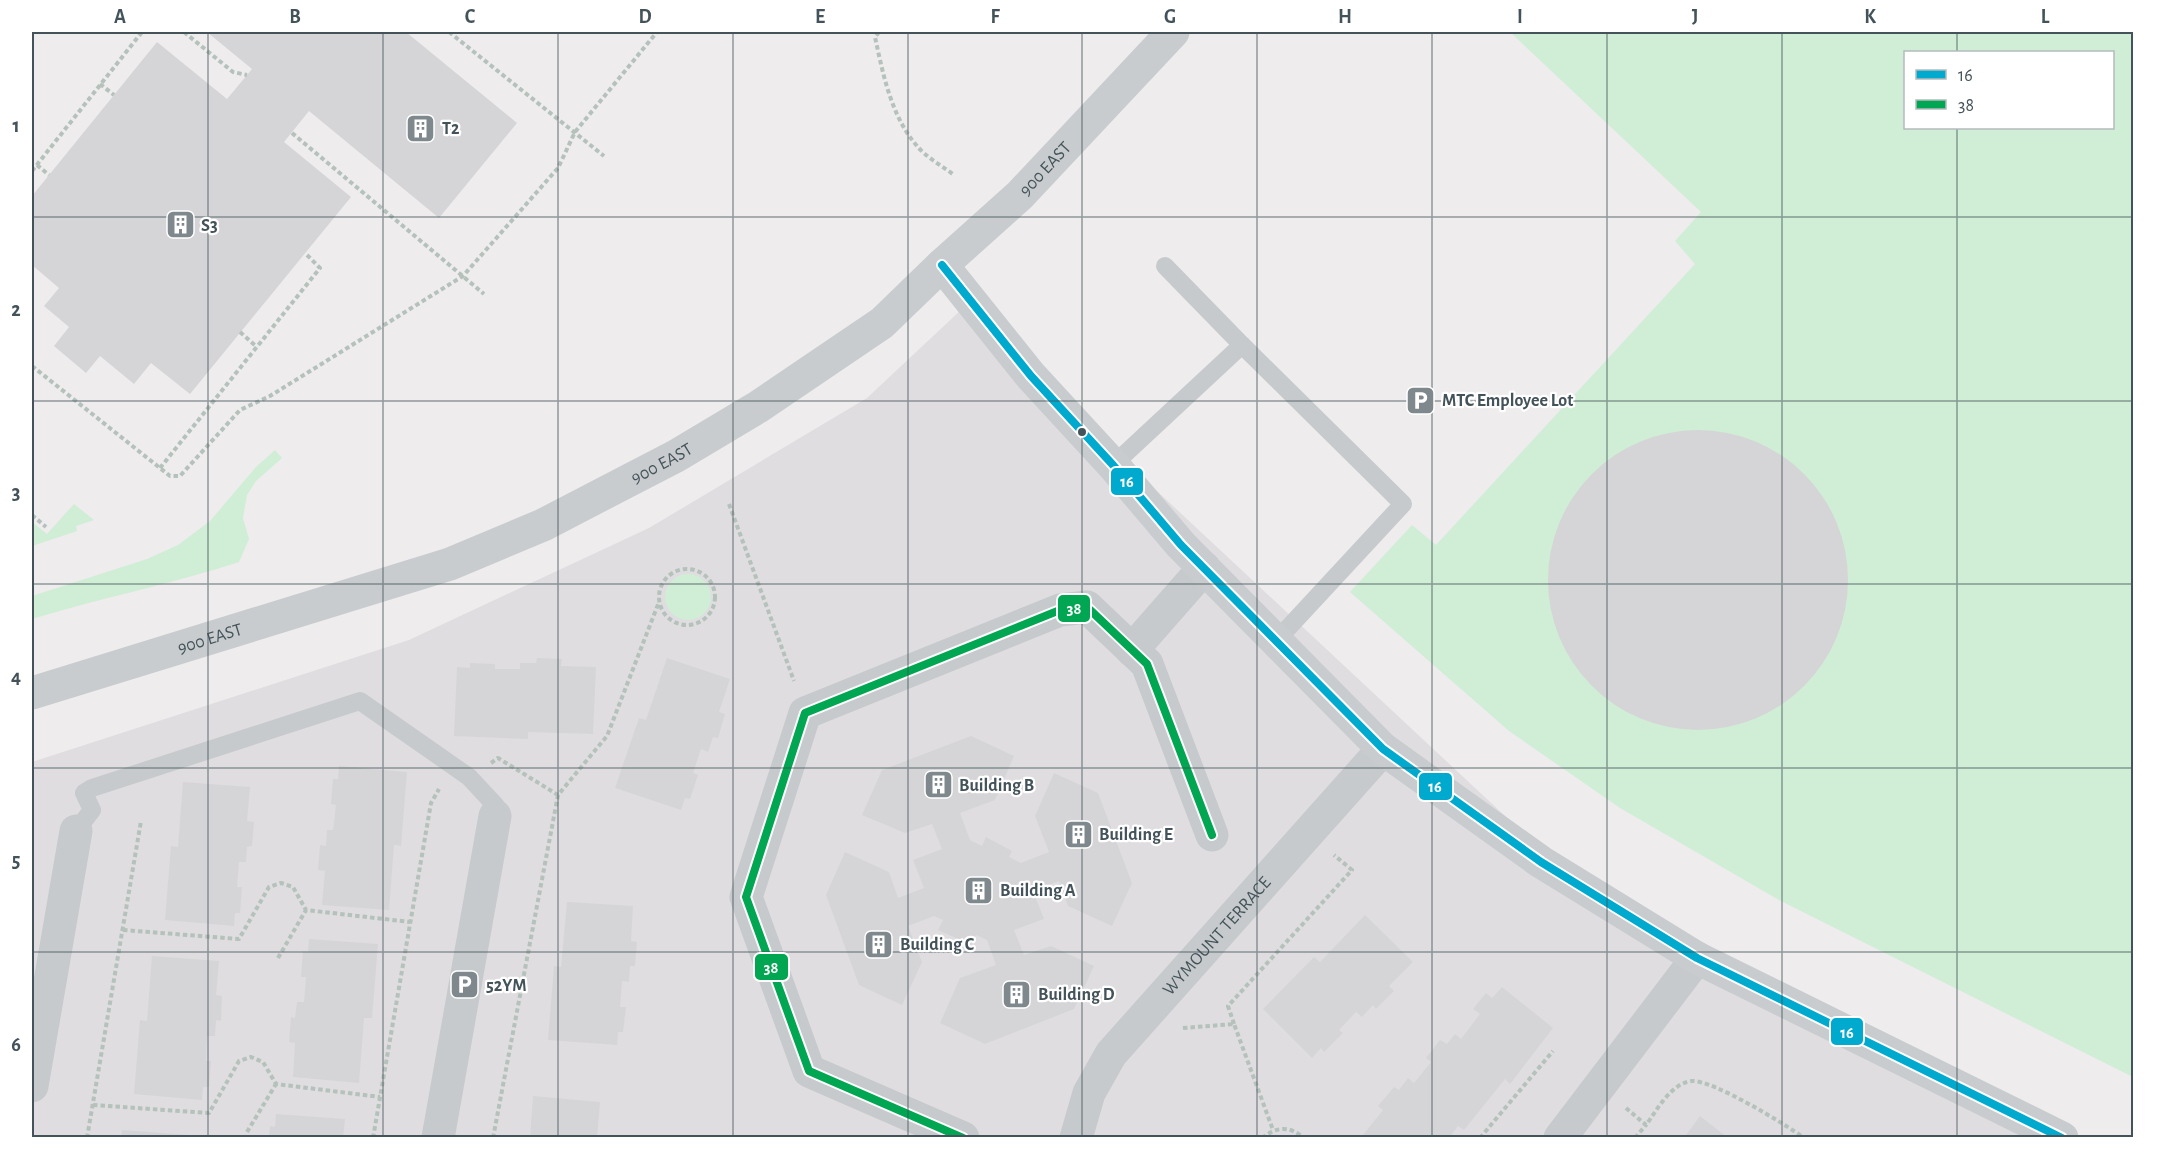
<svg xmlns="http://www.w3.org/2000/svg" width="2165" height="1169" font-family="'Alegreya Sans',sans-serif">
<style>
.education{fill:#dfdddf}
.green{fill:#cfeed5;fill-rule:evenodd}
.building{fill:#d5d5d7}
.lines{fill:none;stroke-linecap:round;stroke-linejoin:round}
.path{stroke:#b4c2bb;stroke-width:4;stroke-dasharray:4.5 3;stroke-linecap:butt}
.lane{stroke:#c6cacc;stroke-width:18}
.street{stroke:#c6cacc;stroke-width:33}
.secondary{stroke:#c8ccce;stroke-width:33}
.bus-1-casing{stroke:#fff;stroke-width:12}
.bus-2-casing{stroke:#fff;stroke-width:12}
.bus-1{stroke:#00a9ce;stroke-width:8}
.bus-2{stroke:#00a651;stroke-width:8}
.grid{fill:none;stroke:#435359;stroke-width:1.5;stroke-opacity:0.55}
.bus-dot{fill:#435359;stroke:#fff;stroke-width:2}
.labels{text-anchor:middle;stroke-width:4.5;stroke-linejoin:round;paint-order:stroke}
.poi-label{font-size:18px;font-weight:bold;fill:#435359;stroke:#fff;text-anchor:start}
.street-label{font-size:18px;fill:#435359;stroke:#fff}
.line-badge{stroke:#fff;stroke-width:2}
.badge-label{font-size:16px;text-anchor:middle;font-weight:bold;fill:#fff}
.neatline{fill:none;stroke:#435359;stroke-width:2}
.grid-label{font-size:20px;text-anchor:middle;font-weight:bold;fill:#435359}
</style>
<rect width="100%" height="100%" fill="#eeeced"/>
<path class="education" d="M 962,309 L 1610,914 L 2059,1137 L 32,1137 L 32,762 L 409,640 L 649,528 L 867,398 Z"/>
<g class="green">
<path d="M 1510,32 L 2133,32 L 2133,1077 L 1779,900 L 1620,808 L 1509,731 L 1350,592 L 1412,525 L 1436,545 L 1695,264 L 1675,241 L 1701,212 ZM 1906,52 L 2112,52 L 2112,128 L 1906,128 Z"/>
<path d="M 275,450 L 282,458 L 256,481 L 247,495 L 243,518 L 249,539 L 239,562 C 171,584 101,598 32,619 L 32,596 L 147,559 L 178,545 L 210,521 L 256,467 Z"/>
<path d="M 74,504 L 94,520 L 76,526 L 77,531 L 32,546 L 32,522 L 47,534 Z"/>
<circle cx="688" cy="597" r="23"/>
</g>
<g class="building">
<path d="M 207,32 L 406,32 L 517,123 L 439,218 L 309,111 L 284,142 L 351,197 L 190,394 L 151,363 L 134,384 L 100,356 L 86,373 L 54,346 L 69,327 L 44,306 L 59,288 L 32,265 L 32,196 L 157,42 L 227,99 L 252,69 Z"/>
<circle cx="1698" cy="580" r="150"/>
<path d="M 537,658 L 562,659 L 561,666 L 596,667 L 593,734 L 528,732 L 528,739 L 454,736 L 457,667 L 470,668 L 470,663 L 495,664 L 495,669 L 520,669 L 520,663 L 536,663 Z"/>
<path d="M 667,658 L 730,679 L 719,712 L 725,714 L 718,738 L 713,737 L 708,752 L 701,749 L 693,773 L 698,775 L 690,799 L 685,798 L 681,810 L 615,788 L 639,718 L 646,720 Z"/>
<path d="M 971,736 L 1014,756 L 995,800 L 960,813 L 970,840 L 982,846 L 986,837 L 1012,851 L 1009,857 L 1021,863 L 1049,852 L 1035,816 L 1054,773 L 1098,793 L 1132,883 L 1112,926 L 1068,906 L 1059,881 L 1033,891 L 1044,919 L 1014,930 L 1024,955 L 1051,946 L 1094,966 L 1074,1009 L 985,1044 L 940,1023 L 960,978 L 996,965 L 987,940 L 976,935 L 971,945 L 938,930 L 943,920 L 934,916 L 908,926 L 922,962 L 902,1005 L 859,985 L 826,895 L 845,852 L 889,872 L 898,898 L 924,888 L 913,860 L 942,849 L 932,824 L 905,833 L 862,815 L 882,770 Z"/>
<path d="M 339,766 L 407,772 L 401,846 L 394,845 L 389,910 L 322,905 L 325,871 L 318,870 L 320,845 L 326,846 L 327,830 L 333,830 L 336,805 L 331,804 L 333,779 L 338,779 Z"/>
<path d="M 183,782 L 250,787 L 247,821 L 254,822 L 252,846 L 247,847 L 246,862 L 239,862 L 237,887 L 242,887 L 240,913 L 235,913 L 234,926 L 165,920 L 171,846 L 178,847 Z"/>
<path d="M 567,902 L 633,906 L 631,941 L 637,942 L 635,966 L 630,966 L 629,982 L 622,981 L 620,1007 L 626,1007 L 623,1032 L 618,1032 L 617,1045 L 548,1040 L 554,966 L 561,967 Z"/>
<path d="M 1365,915 L 1413,962 L 1389,986 L 1394,991 L 1376,1009 L 1373,1005 L 1362,1017 L 1356,1012 L 1339,1030 L 1343,1033 L 1324,1052 L 1321,1048 L 1312,1058 L 1263,1009 L 1314,957 L 1320,962 Z"/>
<path d="M 309,939 L 378,944 L 372,1018 L 364,1018 L 359,1083 L 293,1077 L 295,1043 L 289,1042 L 291,1017 L 295,1018 L 297,1002 L 304,1002 L 306,977 L 301,977 L 303,951 L 308,952 Z"/>
<path d="M 152,956 L 219,961 L 216,995 L 222,996 L 221,1021 L 216,1020 L 215,1036 L 207,1036 L 206,1061 L 211,1061 L 209,1087 L 203,1087 L 202,1100 L 134,1094 L 140,1020 L 147,1021 Z"/>
<path d="M 1502,987 L 1553,1028 L 1510,1084 L 1505,1079 L 1464,1130 L 1458,1126 L 1449,1138 L 1365,1138 L 1363,1135 L 1383,1110 L 1378,1106 L 1394,1087 L 1399,1090 L 1408,1078 L 1414,1083 L 1431,1062 L 1426,1058 L 1440,1040 L 1447,1044 L 1455,1034 L 1461,1039 L 1480,1014 L 1473,1009 L 1486,993 L 1492,998 Z"/>
<path d="M 533,1096 L 600,1102 L 597,1138 L 530,1138 Z"/>
<path d="M 276,1114 L 345,1119 L 343,1138 L 269,1138 L 270,1126 L 275,1127 Z"/>
<path d="M 1700,1116 L 1728,1138 L 1684,1138 Z"/>
<path d="M 122,1130 L 189,1135 L 188,1138 L 121,1138 Z"/>
</g>
<g class="lines">
<g class="path">
<path d="M 184,32 L 233,72 L 247,75"/>
<path d="M 449,32 L 604,156"/>
<path d="M 879,32 L 875,37 C 883,74 891,116 917,146 C 926,157 942,166 954,175"/>
<path d="M 100,84 L 114,95"/>
<path d="M 292,133 L 484,294"/>
<path d="M 37,165 L 49,175"/>
<path d="M 32,171 L 142,32"/>
<path d="M 240,332 L 257,347"/>
<path d="M 32,366 L 170,476 L 180,476 L 240,410 L 270,396 L 463,276 L 558,168 L 575,132 L 657,32"/>
<path d="M 160,468 L 320,268 L 305,253"/>
<path d="M 729,504 L 794,681"/>
<path d="M 32,515 L 46,527"/>
<circle cx="687" cy="597" r="28"/>
<path d="M 491,763 L 498,758 L 558,795 L 607,736 L 659,602"/>
<path d="M 123,930 L 239,939 L 269,887 L 281,883 L 293,887 L 306,910 L 410,922"/>
<path d="M 278,958 L 306,910"/>
<path d="M 1234,1024 L 1228,1006 L 1352,870 L 1334,855"/>
<path d="M 1183,1028 L 1234,1024 L 1273,1130"/>
<path d="M 93,1105 L 209,1113 L 239,1061 L 251,1057 L 263,1062 L 276,1084 L 380,1097"/>
<path d="M 1626,1108 L 1646,1125 C 1657,1110 1671,1083 1692,1081 C 1713,1080 1785,1124 1804,1138"/>
<path d="M 247,1132 L 276,1084"/>
<path d="M 87,1138 L 141,821"/>
<path d="M 373,1138 L 431,803 L 439,789"/>
<path d="M 493,1138 L 558,795"/>
<path d="M 1262,1138 C 1276,1127 1289,1125 1304,1138"/>
<path d="M 1480,1138 L 1553,1051"/>
<path d="M 1635,1138 L 1646,1125"/>
</g>
<g class="lane">
<path d="M 1165,266 L 1242,345"/>
<path d="M 1113,465 L 1242,345 L 1403,504 L 1276,641"/>
<path d="M 76,831 L 92,810 L 84,793 L 92,788 L 360,701 L 469,777 L 496,806 L 495,816"/>
</g>
<g class="street">
<path d="M 1132,650 L 1204,568"/>
<path d="M 32,1086 L 76,831"/>
<path d="M 438,1138 L 495,816"/>
<path d="M 963,1138 L 809,1071 L 746,897 L 805,713 L 1060,610 L 1087,607 L 1147,664 L 1212,835"/>
<path id="s1" d="M 1076,1138 L 1089,1093 L 1111,1054 L 1383,749"/>
<path d="M 1560,1138 L 1697,958"/>
</g>
<g class="secondary">
<path d="M 942,265 L 1031,376 L 1113,465 L 1181,545 L 1383,749 L 1541,862 L 1697,958 L 2062,1138"/>
<path id="s2" d="M 32,693 L 450,564 L 543,525 L 676,456 L 758,407 L 882,323 L 942,265 L 1020,195 L 1173,32"/>
</g>
<defs>
<path id="bus-1" d="M 942,265 L 1031,376 L 1113,465 L 1181,545 L 1383,749 L 1541,862 L 1697,958 L 2062,1138"/>
<path id="bus-2" d="M 963,1138 L 809,1071 L 746,897 L 805,713 L 1060,610 L 1087,607 L 1147,664 L 1212,835"/>
</defs>
<use href="#bus-1" class="bus-1-casing"/>
<use href="#bus-2" class="bus-2-casing"/>
<use href="#bus-1" class="bus-1"/>
<use href="#bus-2" class="bus-2"/>
</g>
<path class="grid" d="M 208,32 L 208,1138M 383,32 L 383,1138M 558,32 L 558,1138M 733,32 L 733,1138M 908,32 L 908,1138M 1082,32 L 1082,1138M 1257,32 L 1257,1138M 1432,32 L 1432,1138M 1607,32 L 1607,1138M 1782,32 L 1782,1138M 1957,32 L 1957,52M 1957,128 L 1957,1138M 32,217 L 2134,217M 32,401 L 2134,401M 32,584 L 2134,584M 32,768 L 2134,768M 32,952 L 2134,952"/>
<defs>
<symbol id="building-square" viewBox="-11 -11 22 22"><rect x="-9" y="-9" width="18" height="18" rx="4" fill="#7f898d" stroke="#fff"/><path d="M-4-6H4V6H1V3H-1V6H-4ZM-2.5-4.3h1.7v1.8h-1.7ZM.8-4.3h1.7v1.8H.8ZM-2.5-1h1.7V.8h-1.7ZM.8-1h1.7V.8H.8Z" fill="#fff"/></symbol>
<symbol id="parking-square" viewBox="-11 -11 22 22"><rect x="-9" y="-9" width="18" height="18" rx="4" fill="#7f898d" stroke="#fff"/><path d="M-3.5-5.5H1a3.5 3.5 0 0 1 0 7H-1V5.5H-3.5ZM-1-3.4V-.6H.8a1.4 1.4 0 0 0 0-2.8Z" fill="#fff"/></symbol>
</defs>
<g fill-rule="evenodd">
<use href="#building-square" x="404" y="112" width="33" height="33"/>
<use href="#building-square" x="164" y="208" width="33" height="33"/>
<use href="#parking-square" x="1404" y="384" width="33" height="33"/>
<use href="#building-square" x="922" y="768" width="33" height="33"/>
<use href="#building-square" x="1062" y="818" width="33" height="33"/>
<use href="#building-square" x="962" y="874" width="33" height="33"/>
<use href="#building-square" x="862" y="928" width="33" height="33"/>
<use href="#parking-square" x="448" y="968" width="33" height="33"/>
<use href="#building-square" x="1000" y="978" width="33" height="33"/>
</g>
<circle class="bus-dot" cx="1082" cy="432" r="5"/>
<g class="labels">
<g class="poi-label">
<text x="442" y="134">T2</text>
<text x="201" y="231">S3</text>
<text x="1442" y="406">MTC Employee Lot</text>
<text x="959" y="791">Building B</text>
<text x="1099" y="840">Building E</text>
<text x="1000" y="896">Building A</text>
<text x="900" y="950">Building C</text>
<text x="486" y="991">52YM</text>
<text x="1038" y="1000">Building D</text>
</g>
<g class="street-label">
<text dy="6" stroke="none"><textPath href="#s2" startOffset="1158">900 EAST</textPath></text>
<text dy="6" stroke="none"><textPath href="#s2" startOffset="672">900 EAST</textPath></text>
<text dy="6" stroke="none"><textPath href="#s2" startOffset="186">900 EAST</textPath></text>
<text dy="6" stroke="none"><textPath href="#s1" startOffset="250">WYMOUNT TERRACE</textPath></text>
</g>
</g>
<g class="line-badge">
<rect x="1110" y="467" width="34" height="29" rx="6" fill="#00a9ce"/>
<rect x="1057" y="594" width="34" height="29" rx="6" fill="#00a651"/>
<rect x="1418" y="772" width="35" height="29" rx="6" fill="#00a9ce"/>
<rect x="754" y="953" width="35" height="28" rx="6" fill="#00a651"/>
<rect x="1830" y="1017" width="34" height="29" rx="6" fill="#00a9ce"/>
</g>
<g class="badge-label">
<text x="1127" y="487">16</text>
<text x="1074" y="614">38</text>
<text x="1435" y="792">16</text>
<text x="771" y="973">38</text>
<text x="1847" y="1038">16</text>
</g>
<rect width="2165" height="1169" fill="none" stroke="#ffffff" stroke-width="66"/>
<rect x="1904" y="51" width="210" height="78" fill="#ffffff" stroke="#b4babd" stroke-width="1.5"/>
<rect x="1916" y="70" width="30" height="9" fill="#00a9ce" stroke="#b4babd" stroke-width="1.5"/>
<text x="1958" y="81" font-size="18" fill="#435359">16</text>
<rect x="1916" y="100" width="30" height="9" fill="#00a651" stroke="#b4babd" stroke-width="1.5"/>
<text x="1958" y="111" font-size="18" fill="#435359">38</text>
<rect x="33" y="33" width="2099" height="1103" class="neatline"/>
<g class="grid-label">
<text x="120" y="23">A</text>
<text x="295" y="23">B</text>
<text x="470" y="23">C</text>
<text x="645" y="23">D</text>
<text x="820" y="23">E</text>
<text x="995" y="23">F</text>
<text x="1170" y="23">G</text>
<text x="1345" y="23">H</text>
<text x="1520" y="23">I</text>
<text x="1695" y="23">J</text>
<text x="1870" y="23">K</text>
<text x="2045" y="23">L</text>
<text x="16" y="132">1</text>
<text x="16" y="316">2</text>
<text x="16" y="499">3</text>
<text x="16" y="683">4</text>
<text x="16" y="867">5</text>
<text x="16" y="1051">6</text>
</g>
</svg>
